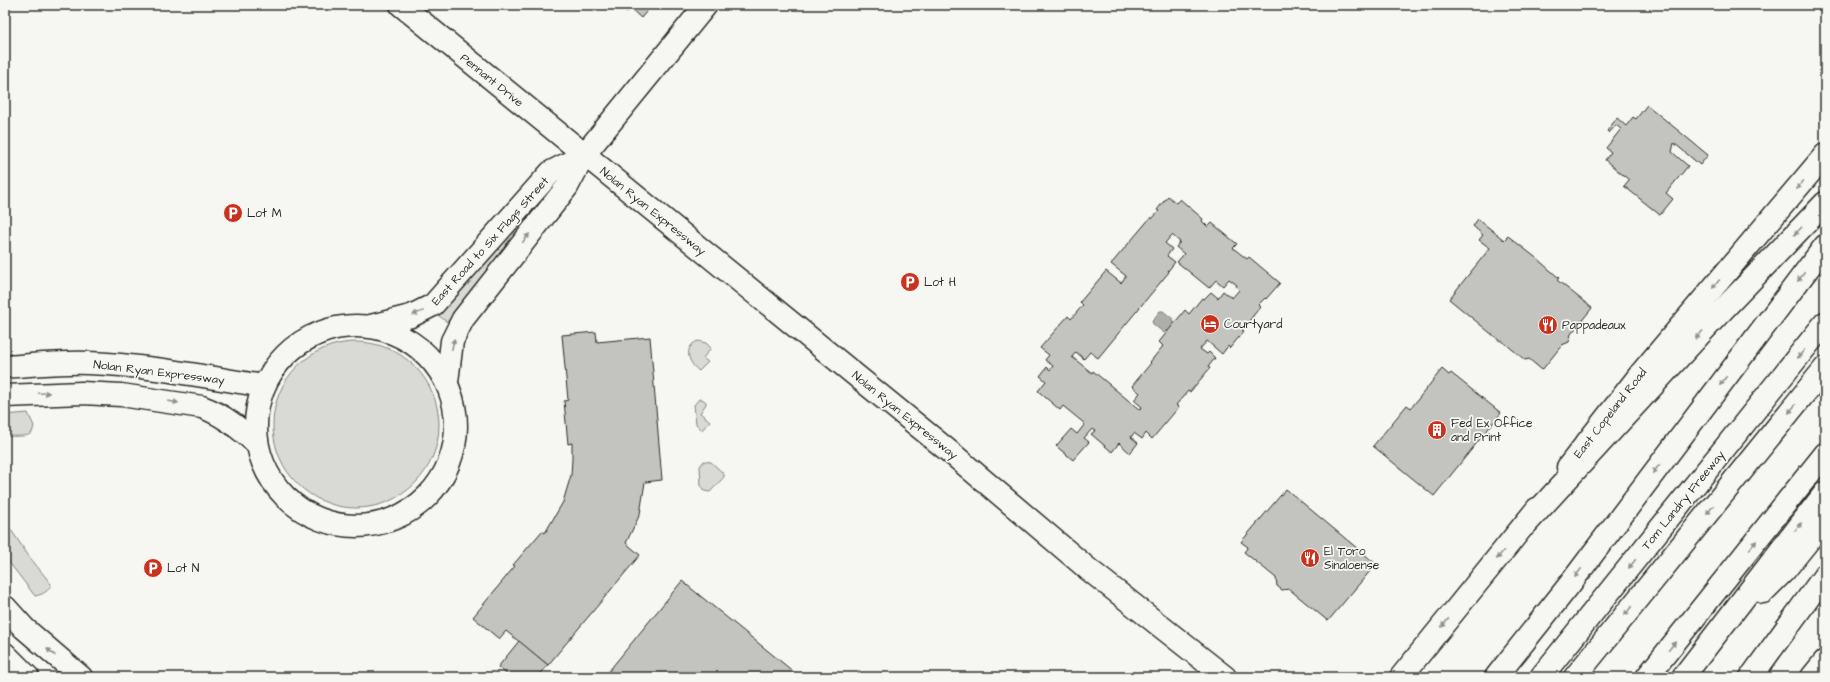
<svg xmlns="http://www.w3.org/2000/svg" width="1830" height="682" font-family="'Architects Daughter',sans-serif">
<style>
.green{fill:#d9d9d5;stroke:#828280}
.water{fill:#aeaeab;stroke:#7a7a78}
.building{fill:#c3c3c0;stroke:#2b2b2b;fill-rule:evenodd}
.lines{fill:none;stroke-linecap:round;stroke-linejoin:round}
.secondary-casing{stroke:#2b2b2b;stroke-width:25}
.highway-casing{stroke:#2b2b2b;stroke-width:25}
.secondary{stroke:#f6f6f2;stroke-width:22}
.highway{stroke:#f6f6f2;stroke-width:22}
.oneway{fill:#90908e}
.labels{text-anchor:middle;stroke-width:3.5;stroke-linejoin:round;paint-order:stroke}
.street-label{font-size:12px;fill:#2b2b2b;stroke:#f6f6f2}
.poi-label{font-size:12px;fill:#2b2b2b;stroke:#f6f6f2;text-anchor:start}
</style>
<rect width="100%" height="100%" fill="#f6f6f2"/>
<filter id="ink" filterUnits="userSpaceOnUse"><feTurbulence type="fractalNoise" baseFrequency=".025" numOctaves="2"/><feDisplacementMap in="SourceGraphic" scale="8" xChannelSelector="R" yChannelSelector="G"/><feConvolveMatrix kernelMatrix="1 2 1 2 8 2 1 2 1" color-interpolation-filters="sRGB"/></filter>
<g filter="url(#ink)">
<g class="green">
<path d="M 533,208 L 534,212 L 529,219 L 447,322 L 438,315 Z"/>
<path d="M 698,341 L 706,343 L 711,348 L 703,358 L 708,362 L 699,371 C 689,364 682,347 698,341 Z"/>
<circle cx="356" cy="425" r="83"/>
<path d="M 699,399 L 702,399 L 706,402 L 706,404 L 700,413 L 710,421 L 702,430 L 696,424 L 694,405 Z"/>
<path d="M 28,413 L 34,426 L 32,433 C 26,438 14,435 5,437 L 5,415 Z"/>
<path d="M 704,461 L 711,462 L 724,474 L 724,477 L 710,492 L 704,491 L 701,486 L 700,466 Z"/>
<path d="M 5,521 L 28,555 L 51,584 C 50,591 41,595 35,596 L 5,557 Z"/>
</g>
<path class="water" d="M 1160,311 L 1163,311 L 1173,319 L 1172,325 L 1173,327 L 1169,332 L 1167,330 L 1164,333 L 1153,324 L 1152,321 Z"/>
<g class="building">
<path d="M 619,5 L 652,5 L 641,18 L 630,8 L 627,12 Z"/>
<path d="M 1647,105 L 1708,155 L 1700,165 L 1674,143 L 1672,152 L 1688,166 L 1666,193 L 1673,199 L 1660,215 L 1624,186 L 1629,180 L 1605,160 L 1611,152 L 1606,148 L 1621,129 L 1616,125 L 1609,133 L 1607,131 L 1617,118 L 1626,126 L 1633,117 L 1636,119 Z"/>
<path d="M 1168,196 L 1176,203 L 1180,199 L 1203,219 L 1202,221 L 1208,227 L 1212,223 L 1237,244 L 1233,248 L 1247,259 L 1249,257 L 1280,283 L 1266,299 L 1265,298 L 1258,305 L 1260,307 L 1242,330 L 1244,331 L 1230,348 L 1228,346 L 1222,354 L 1207,341 L 1200,349 L 1207,354 L 1209,352 L 1215,358 L 1208,367 L 1210,368 L 1190,392 L 1188,391 L 1176,405 L 1179,407 L 1152,439 L 1146,433 L 1142,439 L 1134,433 L 1131,437 L 1138,443 L 1130,453 L 1119,443 L 1112,452 L 1091,434 L 1095,431 L 1092,429 L 1084,438 L 1089,442 L 1073,460 L 1056,446 L 1071,429 L 1077,434 L 1085,424 L 1063,406 L 1060,410 L 1038,391 L 1046,381 L 1040,376 L 1047,367 L 1050,370 L 1053,366 L 1045,360 L 1049,355 L 1040,348 L 1068,316 L 1071,319 L 1083,305 L 1080,302 L 1106,271 L 1121,283 L 1126,276 L 1111,264 L 1151,217 L 1152,219 L 1159,211 L 1157,210 ZM 1172,235 L 1180,242 L 1176,247 L 1184,254 L 1177,262 L 1209,288 L 1216,280 L 1223,286 L 1229,279 L 1237,285 L 1236,287 L 1239,290 L 1232,298 L 1223,291 L 1218,298 L 1211,292 L 1204,299 L 1202,298 L 1189,314 L 1185,310 L 1159,342 L 1163,346 L 1150,362 L 1151,363 L 1132,386 L 1140,393 L 1134,400 L 1142,407 L 1140,410 L 1093,371 L 1092,373 L 1072,357 L 1076,352 L 1084,359 L 1090,352 L 1098,358 L 1169,272 L 1168,271 L 1175,262 L 1167,256 L 1172,249 L 1165,243 Z"/>
<path d="M 1478,219 L 1504,240 L 1508,236 L 1535,257 L 1559,278 L 1557,280 L 1592,308 L 1571,334 L 1569,342 L 1562,345 L 1542,370 L 1529,359 L 1525,360 L 1501,340 L 1500,341 L 1449,299 L 1490,248 L 1479,240 L 1483,235 L 1473,226 Z"/>
<path d="M 596,332 L 597,342 L 650,337 L 662,480 L 645,482 L 640,514 L 626,543 L 640,555 L 548,665 L 506,631 L 499,639 L 473,617 L 515,566 L 513,565 L 542,531 L 545,533 L 563,502 L 571,475 L 572,459 L 572,443 L 568,444 L 564,401 L 568,400 L 562,335 Z"/>
<path d="M 1442,369 L 1449,375 L 1451,373 L 1501,413 L 1434,496 L 1373,446 L 1407,405 L 1411,408 Z"/>
<path d="M 1286,489 L 1376,564 L 1328,621 L 1289,589 L 1282,590 L 1277,586 L 1276,578 L 1244,552 L 1248,547 L 1241,542 Z"/>
<path d="M 682,581 L 800,677 L 604,677 Z"/>
<path d="M 519,641 L 548,665 L 538,677 L 510,677 L 498,667 Z"/>
</g>
<g class="lines">
<defs>
<g id="secondary">
<path d="M 401,5 L 956,457 L 1088,569 L 1225,677"/>
<circle cx="356" cy="426" r="100"/>
<path d="M 371,326 L 411,316 L 433,305 L 551,172 L 584,155"/>
<path d="M 5,367 C 33,365 60,362 88,363 C 147,365 206,377 264,386"/>
<path d="M 447,382 L 452,341 L 463,319 L 567,187 L 584,155 L 706,5"/>
<path d="M 5,396 L 82,393 L 121,395 L 202,407 C 224,415 240,429 257,444"/>
<path d="M 1568,467 L 1642,372 L 1825,155"/>
<path d="M 5,607 L 24,628 L 81,677"/>
<path d="M 5,654 L 28,677"/>
<path d="M 1401,677 L 1537,509"/>
<path d="M 1812,677 L 1825,661"/>
</g>
<g id="highway">
<path d="M 1525,525 L 1714,319 L 1825,203"/>
<path d="M 1763,592 L 1784,571 L 1825,520"/>
<path d="M 1496,677 L 1570,584 L 1825,246"/>
<path d="M 1541,677 L 1825,323"/>
<path d="M 1575,677 L 1825,368"/>
<path d="M 1647,677 L 1825,454"/>
<path d="M 1683,677 L 1825,493"/>
<path d="M 1751,677 L 1825,575"/>
</g>
</defs>
<use href="#secondary" class="secondary-casing"/>
<use href="#highway" class="highway-casing"/>
<use href="#secondary" class="secondary"/>
<use href="#highway" class="highway"/>
</g>
<defs><path id="oneway-solid" d="M-6-.8H1V-3.2L6.5 0L1 3.2V.8H-6Z"/></defs>
<g class="oneway">
<use href="#oneway-solid" transform="translate(1800 185) rotate(130)"/>
<use href="#oneway-solid" transform="translate(1798 231) rotate(134)"/>
<use href="#oneway-solid" transform="translate(526 238) rotate(-52)"/>
<use href="#oneway-solid" transform="translate(1801 277) rotate(127)"/>
<use href="#oneway-solid" transform="translate(1716 284) rotate(130)"/>
<use href="#oneway-solid" transform="translate(418 313) rotate(159)"/>
<use href="#oneway-solid" transform="translate(1699 335) rotate(132)"/>
<use href="#oneway-solid" transform="translate(453 344) rotate(-78)"/>
<use href="#oneway-solid" transform="translate(1801 354) rotate(129)"/>
<use href="#oneway-solid" transform="translate(1723 381) rotate(127)"/>
<use href="#oneway-solid" transform="translate(44 393) rotate(-3)"/>
<use href="#oneway-solid" transform="translate(173 402) rotate(9)"/>
<use href="#oneway-solid" transform="translate(1792 409) rotate(129)"/>
<use href="#oneway-solid" transform="translate(1656 469) rotate(127)"/>
<use href="#oneway-solid" transform="translate(1710 510) rotate(129)"/>
<use href="#oneway-solid" transform="translate(1798 527) rotate(-52)"/>
<use href="#oneway-solid" transform="translate(1753 545) rotate(-51)"/>
<use href="#oneway-solid" transform="translate(1500 555) rotate(129)"/>
<use href="#oneway-solid" transform="translate(1632 564) rotate(129)"/>
<use href="#oneway-solid" transform="translate(1578 573) rotate(127)"/>
<use href="#oneway-solid" transform="translate(1628 611) rotate(129)"/>
<use href="#oneway-solid" transform="translate(1445 623) rotate(129)"/>
<use href="#oneway-solid" transform="translate(1672 646) rotate(-51)"/>
<use href="#oneway-solid" transform="translate(51 652) rotate(-139)"/>
</g>
</g>
<defs>
<symbol id="parking-disc" viewBox="-11 -11 22 22"><circle r="9.5" fill="#c8321e" stroke="#f6f6f2"/><path d="M-3.5-5.5H1a3.5 3.5 0 0 1 0 7H-1V5.5H-3.5ZM-1-3.4V-.6H.8a1.4 1.4 0 0 0 0-2.8Z" fill="#fff"/></symbol>
<symbol id="hotel-disc" viewBox="-11 -11 22 22"><circle r="9.5" fill="#c8321e" stroke="#f6f6f2"/><path d="M-6-4.5h1.5V1H6V5H4.5V3h-9V5H-6ZM-4 0a1.8 1.8 0 1 1 3.6 0ZM.5 0V-2.5h3Q6-2.5 6 0Z" fill="#fff"/></symbol>
<symbol id="restaurant-disc" viewBox="-11 -11 22 22"><circle r="9.5" fill="#c8321e" stroke="#f6f6f2"/><path d="M-5-6h1v4h1v-4h1v4h1v-4h1v5L-1.5 .5V6h-2V.5L-5-1ZM5-6V6H3V1.5H1.5Q1.5-4 5-6Z" fill="#fff"/></symbol>
<symbol id="building-disc" viewBox="-11 -11 22 22"><circle r="9.5" fill="#c8321e" stroke="#f6f6f2"/><path d="M-4-6H4V6H1V3H-1V6H-4ZM-2.5-4.3h1.7v1.8h-1.7ZM.8-4.3h1.7v1.8H.8ZM-2.5-1h1.7V.8h-1.7ZM.8-1h1.7V.8H.8Z" fill="#fff"/></symbol>
</defs>
<g fill-rule="evenodd">
<use href="#parking-disc" x="222" y="202" width="22" height="22"/>
<use href="#parking-disc" x="899" y="271" width="22" height="22"/>
<use href="#hotel-disc" x="1199" y="313" width="22" height="22"/>
<use href="#restaurant-disc" x="1537" y="314" width="22" height="22"/>
<use href="#building-disc" x="1426" y="419" width="22" height="22"/>
<use href="#restaurant-disc" x="1299" y="547" width="22" height="22"/>
<use href="#parking-disc" x="142" y="557" width="22" height="22"/>
</g>
<g class="labels">
<g class="street-label">
<text transform="translate(492 80) rotate(39)" y="4">Pennant Drive</text>
<text transform="translate(653 211) rotate(39)" y="4">Nolan Ryan Expressway</text>
<text transform="translate(490 241) rotate(-48)" y="4">East Road to Six Flags Street</text>
<text transform="translate(159 372) rotate(7)" y="4">Nolan Ryan Expressway</text>
<text transform="translate(1610 413) rotate(-52)" y="4">East Copeland Road</text>
<text transform="translate(905 415) rotate(39)" y="4">Nolan Ryan Expressway</text>
<text transform="translate(1683 500) rotate(-51)" y="4">Tom Landry Freeway</text>
</g>
<g class="poi-label">
<text x="247" y="217">Lot M</text>
<text x="924" y="286">Lot H</text>
<text x="1224" y="328">Courtyard</text>
<text x="1562" y="329">Pappadeaux</text>
<text x="1451" y="427">Fed Ex Office<tspan x="1451" dy="14">and Print</tspan></text>
<text x="1324" y="555">El Toro<tspan x="1324" dy="14">Sinaloense</tspan></text>
<text x="167" y="572">Lot N</text>
</g>
</g>
<rect width="1830" height="682" fill="none" stroke="#f6f6f2" stroke-width="20"/>
<rect x="10" y="10" width="1810" height="662" fill="none" stroke="#2b2b2b" stroke-width="1.5" filter="url(#ink)"/>
</svg>
